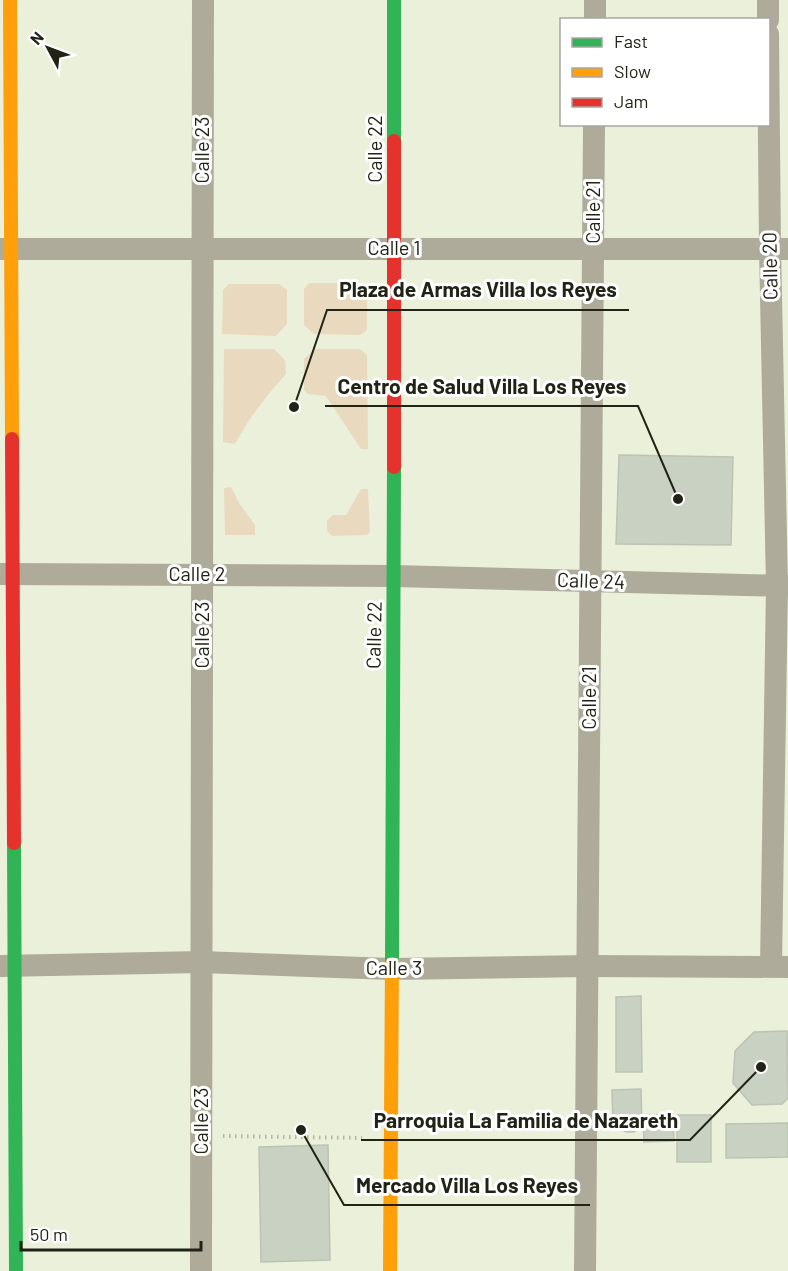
<svg xmlns="http://www.w3.org/2000/svg" width="788" height="1271" font-family="Barlow,sans-serif">
<style>
.green{fill:#e9d9bf}
.building{fill:#c9d1c2;stroke:#bcc3b4;stroke-width:1.5}
.lines{fill:none;stroke-linecap:round;stroke-linejoin:round}
.path{stroke:#b3b4a4;stroke-width:4;stroke-dasharray:1.5 4.5;stroke-linecap:butt}
.street{stroke:#aeab9b;stroke-width:22}
.fast{stroke:#30b455;stroke-width:14}
.slow{stroke:#ff9f0a;stroke-width:14}
.jam{stroke:#e5322d;stroke-width:14}
.labels{text-anchor:middle;stroke-width:6;stroke-linejoin:round;paint-order:stroke}
.street-label{font-size:20px;fill:#202315;stroke:#fff}
.leader{fill:none;stroke:#202315;stroke-width:2}
.callout-dot{fill:#202315;stroke:#fff;stroke-width:2}
.callout-label{font-size:21px;text-anchor:middle;font-weight:bold;fill:#202315;stroke:#fff;stroke-width:6;stroke-linejoin:round;paint-order:stroke}
</style>
<rect width="100%" height="100%" fill="#ebf0db"/>
<g class="green">
<path d="M 309,283 L 360,283 L 367,289 L 367,330 L 360,335 L 314,334 L 304,325 L 304,289 Z"/>
<path d="M 229,284 L 279,284 L 287,290 L 287,324 L 276,336 L 222,334 L 223,290 Z"/>
<path d="M 224,349 L 274,349 L 285,360 L 286,374 C 266,396 249,418 235,444 L 223,442 Z"/>
<path d="M 315,349 L 360,349 L 367,355 L 368,449 L 361,449 L 326,396 L 308,394 L 304,390 L 304,359 Z"/>
<path d="M 231,487 L 239,503 L 255,525 L 255,535 L 225,535 L 224,488 Z"/>
<path d="M 361,489 L 368,489 L 370,532 L 367,535 L 332,536 L 327,531 L 327,521 L 333,515 L 346,515 Z"/>
</g>
<g class="building">
<path d="M 619,455 L 733,457 L 731,545 L 616,544 Z"/>
<path d="M 641,996 L 642,1072 L 616,1072 L 616,997 Z"/>
<path d="M 787,1031 L 788,1098 L 782,1104 L 752,1105 L 733,1083 L 735,1051 L 754,1032 Z"/>
<path d="M 641,1089 L 642,1126 L 634,1132 L 627,1132 L 613,1127 L 612,1090 Z"/>
<path d="M 673,1114 L 674,1141 L 644,1142 L 643,1115 Z"/>
<rect x="677" y="1115" width="34" height="47"/>
<path d="M 788,1123 L 788,1157 L 726,1158 L 726,1124 Z"/>
<path d="M 328,1145 L 330,1260 L 261,1262 L 259,1147 Z"/>
</g>
<g class="lines">
<path class="path" d="M 223,1136 L 362,1138"/>
<g class="street">
<path d="M 768,0 L 768,20"/>
<path d="M 595,20 L 595,0"/>
<path d="M 768,34 L 770,248 L 777,586 L 771,966"/>
<path d="M 0,249 L 788,249"/>
<path d="M 1,574 L 394,576 L 788,586"/>
<path d="M 1,966 L 201,962 L 391,969 L 587,966 L 788,967"/>
<path d="M 201,1271 L 203,0"/>
<path d="M 585,1271 L 594,124"/>
</g>
<g class="fast">
<path d="M 394,0 L 394,141"/>
<path d="M 14,843 L 16,1271"/>
<path d="M 392,964 L 394,467"/>
</g>
<g class="slow">
<path d="M 10,0 L 12,439"/>
<path d="M 390,1271 L 392,964"/>
</g>
<g class="jam">
<path d="M 394,141 L 394,467"/>
<path d="M 12,439 L 14,843"/>
</g>
</g>
<g class="labels">
<g class="street-label">
<text transform="translate(375 149) rotate(-90)" y="7">Calle 22</text>
<text transform="translate(202 150) rotate(-90)" y="7">Calle 23</text>
<text transform="translate(593 212) rotate(-90)" y="7">Calle 21</text>
<text x="394" y="255">Calle 1</text>
<text transform="translate(770 266) rotate(-91)" y="7">Calle 20</text>
<text x="197" y="581">Calle 2</text>
<text transform="translate(591 581) rotate(2)" y="7">Calle 24</text>
<text transform="translate(202 635) rotate(-90)" y="7">Calle 23</text>
<text transform="translate(374 635) rotate(-89)" y="7">Calle 22</text>
<text transform="translate(589 698) rotate(-90)" y="7">Calle 21</text>
<text x="394" y="975">Calle 3</text>
<text transform="translate(201 1121) rotate(-90)" y="7">Calle 23</text>
</g>
</g>
<path class="leader" d="M294 407L327 310H629M678 499L638 406H325M761 1067L690 1140H361M301 1130L344 1205H590"/>
<g class="callout-dot">
<circle cx="294" cy="407" r="6"/>
<circle cx="678" cy="499" r="6"/>
<circle cx="761" cy="1067" r="6"/>
<circle cx="301" cy="1130" r="6"/>
</g>
<g class="callout-label">
<text x="478" y="297">Plaza de Armas Villa los Reyes</text>
<text x="482" y="394">Centro de Salud Villa Los Reyes</text>
<text x="526" y="1128">Parroquia La Familia de Nazareth</text>
<text x="467" y="1193">Mercado Villa Los Reyes</text>
</g>
<rect x="560" y="18" width="210" height="108" fill="#ffffff" stroke="#a6a7a1" stroke-width="1.5"/>
<rect x="572" y="38" width="30" height="9" fill="#30b455" stroke="#a6a7a1" stroke-width="1.5"/>
<text x="614" y="48" font-size="18" fill="#202315">Fast</text>
<rect x="572" y="68" width="30" height="9" fill="#ff9f0a" stroke="#a6a7a1" stroke-width="1.5"/>
<text x="614" y="78" font-size="18" fill="#202315">Slow</text>
<rect x="572" y="98" width="30" height="9" fill="#e5322d" stroke="#a6a7a1" stroke-width="1.5"/>
<text x="614" y="108" font-size="18" fill="#202315">Jam</text>
<g transform="translate(48 48) rotate(311)" stroke="#ffffff" stroke-width="4.5" paint-order="stroke">
<path d="M0-4.5L10 22L0 15L-10 22Z" fill="#202315"/>
<text y="-9" font-size="16" font-weight="bold" text-anchor="middle" fill="#202315">N</text>
</g>
<path d="M21 1241v9h180v-9" fill="none" stroke="#202315" stroke-width="3"/>
<text x="30" y="1241" font-size="18" fill="#202315" stroke="#ffffff" stroke-width="4.5" paint-order="stroke">50 m</text>
</svg>
